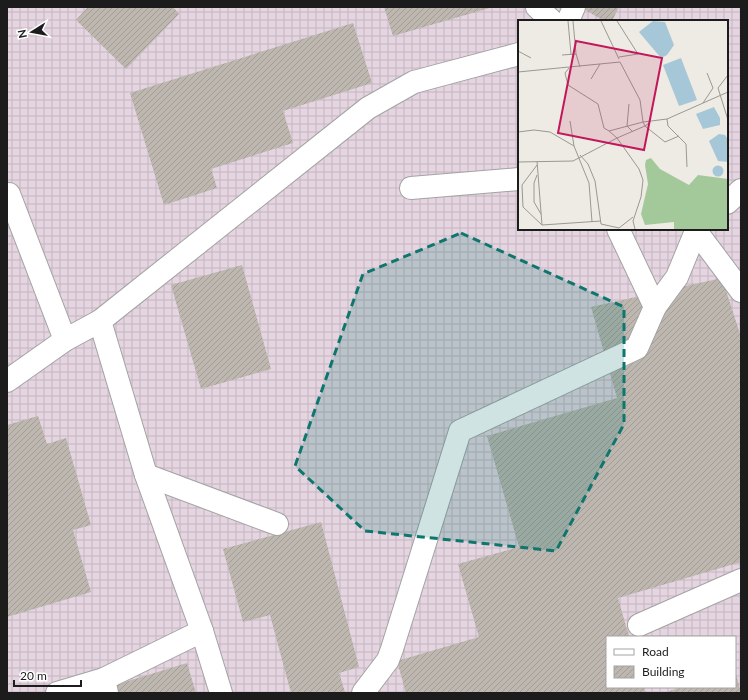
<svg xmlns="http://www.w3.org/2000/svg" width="748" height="700" font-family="Lato,sans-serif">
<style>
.industrial{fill:url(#industrial-grid);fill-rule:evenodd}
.building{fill:url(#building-hatch)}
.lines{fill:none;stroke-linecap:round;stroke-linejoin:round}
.minor-casing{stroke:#a3a3a3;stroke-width:24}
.minor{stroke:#fff;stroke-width:22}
.marked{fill:#0f766e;fill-opacity:0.2;stroke:#0f766e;stroke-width:3;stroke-dasharray:8 5;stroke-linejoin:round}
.inset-road{fill:none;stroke:#999893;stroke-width:1}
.view{fill:#c2185b;fill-opacity:0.15;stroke:#c2185b;stroke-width:2}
.inset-edge{fill:none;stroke:#1c1c1c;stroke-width:2}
</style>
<defs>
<pattern id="industrial-grid" width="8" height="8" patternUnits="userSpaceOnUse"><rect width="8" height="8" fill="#e5d5e1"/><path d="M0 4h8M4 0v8" fill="none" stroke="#c4b6c0"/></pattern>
<pattern id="building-hatch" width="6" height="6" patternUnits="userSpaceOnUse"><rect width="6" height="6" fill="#bdb7b0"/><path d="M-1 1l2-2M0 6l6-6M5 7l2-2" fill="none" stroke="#a29d97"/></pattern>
</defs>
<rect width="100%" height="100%" fill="#edebe3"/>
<path class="industrial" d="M 7,7 L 741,7 L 741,693 L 7,693 ZM 519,21 L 727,21 L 727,229 L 519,229 ZM 607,637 L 735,637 L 735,687 L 607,687 Z"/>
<g class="building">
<path d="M 88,7 L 173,7 L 179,14 L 126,69 L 76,20 Z"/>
<path d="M 384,7 L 493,7 L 393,36 Z"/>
<path d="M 583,7 L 619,7 L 612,21 L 604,21 L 582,8 Z"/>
<path d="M 353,23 L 372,83 L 283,111 L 293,143 L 211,169 L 217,188 L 164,205 L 130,93 Z"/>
<path d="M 242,265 L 271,369 L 201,389 L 171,285 Z"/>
<path d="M 722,278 L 741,337 L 741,562 L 618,598 L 629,637 L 607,637 L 607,687 L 644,687 L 646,693 L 406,693 L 397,661 L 479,637 L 458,564 L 519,547 L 487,436 L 617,398 L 591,307 Z"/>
<path d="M 38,416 L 47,444 L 66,438 L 91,525 L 73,530 L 91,592 L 7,617 L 7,425 Z"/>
<path d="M 321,522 L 359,667 L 339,673 L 345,692 L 291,693 L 270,615 L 243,622 L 223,549 Z"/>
<path d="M 187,663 L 196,693 L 117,693 L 115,685 Z"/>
<path d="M 735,670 L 741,693 L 663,693 L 682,687 L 735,687 Z"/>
</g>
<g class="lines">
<defs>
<g id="minor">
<path d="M 537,7 L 552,21"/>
<path d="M 568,21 L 574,7"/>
<path d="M 411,188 L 519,179"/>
<path d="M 7,196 L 9,194 L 65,340"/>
<path d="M 727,203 L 741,190"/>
<path d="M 699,229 L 696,231 L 741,291"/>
<path d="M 655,307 L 677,277 L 696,231 L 695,229"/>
<path d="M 7,381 L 65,340 L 100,321"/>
<path d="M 146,475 L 277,524"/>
<path d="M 639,625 L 741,580"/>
<path d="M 57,693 L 104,679"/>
<path d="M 107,693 L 104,679 L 202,631"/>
<path d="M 221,693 L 202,631 L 146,475 L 100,321 L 368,108 L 414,82 L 519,54"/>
<path d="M 363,693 L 388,660 L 392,649 L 460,431 L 637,348 L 655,307 L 618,229"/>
</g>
</defs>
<use href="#minor" class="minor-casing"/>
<use href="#minor" class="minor"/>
</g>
<path class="marked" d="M 461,233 L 624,307 L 624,424 L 556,551 L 365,531 L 295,466 L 363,274 Z"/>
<g transform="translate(518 20)">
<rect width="210" height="210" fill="#edebe3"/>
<path d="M 133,138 L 142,149 L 171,165 L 180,155 L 210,159 L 210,209 L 156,209 L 156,202 L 127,205 L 123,194 L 130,164 L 127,145 L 128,140 Z" fill="#a3c99b"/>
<path d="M 135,1 L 147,2 L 156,25 L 149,35 L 143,38 L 121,12 ZM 163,38 L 179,80 L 161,86 L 145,45 ZM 196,87 L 202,98 L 202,105 L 185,109 L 178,94 ZM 201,114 L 207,115 L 209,118 L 210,142 L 200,141 L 191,121 ZM194.5 151a5.5 5.5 0 1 1 11 0a5.5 5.5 0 1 1-11 0Z" fill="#a6c7d7"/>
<path class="inset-road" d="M 50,1 L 53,34M 55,1 L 58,34M 83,1 L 101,39M 99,1 L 120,34 L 101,37M 0,31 L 13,38M 44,35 L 58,34 L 62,47M 0,52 L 102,42 L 122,80 L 125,102 L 91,111 L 86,108 L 80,84 L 50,65 L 47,53 L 51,48M 210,55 L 200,68 L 210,100M 73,59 L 82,44M 185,83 L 195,68 L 189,53M 111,84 L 109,106 L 115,112M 52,101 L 56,126M 131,103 L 127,106 L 125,102 L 149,99M 91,111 L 99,118 L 127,106 L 147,122 L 161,116M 0,112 L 16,110 L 32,112 L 56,126 L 71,163 L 74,202M 62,135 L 70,144 L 77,161 L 83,204 L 101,208 L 115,197M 19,141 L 24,205 L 83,201M 0,142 L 55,141 L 99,118 L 121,149 L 125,160 L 123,177 L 115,201 L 117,209M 19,145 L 4,165 L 5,187 L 24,205M 169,147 L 168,124 L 150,106 L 149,99 L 210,72M 19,155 L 16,163 L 16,182 L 23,194"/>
<path class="view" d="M 58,21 L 144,38 L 126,130 L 40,113 Z"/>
<rect width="210" height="210" class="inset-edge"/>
</g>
<rect width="748" height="700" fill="none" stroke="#1c1c1c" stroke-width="16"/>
<rect x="606" y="636" width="130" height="52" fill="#ffffff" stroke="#a4a4a4"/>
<rect x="614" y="649" width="20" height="6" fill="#ffffff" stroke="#a4a4a4"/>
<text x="642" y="656" font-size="12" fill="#1c1c1c">Road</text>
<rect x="614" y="666" width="20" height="12" fill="url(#building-hatch)" stroke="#a4a4a4"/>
<text x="642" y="676" font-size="12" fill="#1c1c1c">Building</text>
<g transform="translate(32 32) rotate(259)" stroke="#ffffff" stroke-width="3" paint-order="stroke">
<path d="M0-3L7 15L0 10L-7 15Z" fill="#1c1c1c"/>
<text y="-6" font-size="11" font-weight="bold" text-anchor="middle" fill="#1c1c1c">N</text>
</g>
<path d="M14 680v6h67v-6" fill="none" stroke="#1c1c1c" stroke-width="2"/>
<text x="20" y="680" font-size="12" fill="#1c1c1c" stroke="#ffffff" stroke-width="3" paint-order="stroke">20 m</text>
</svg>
